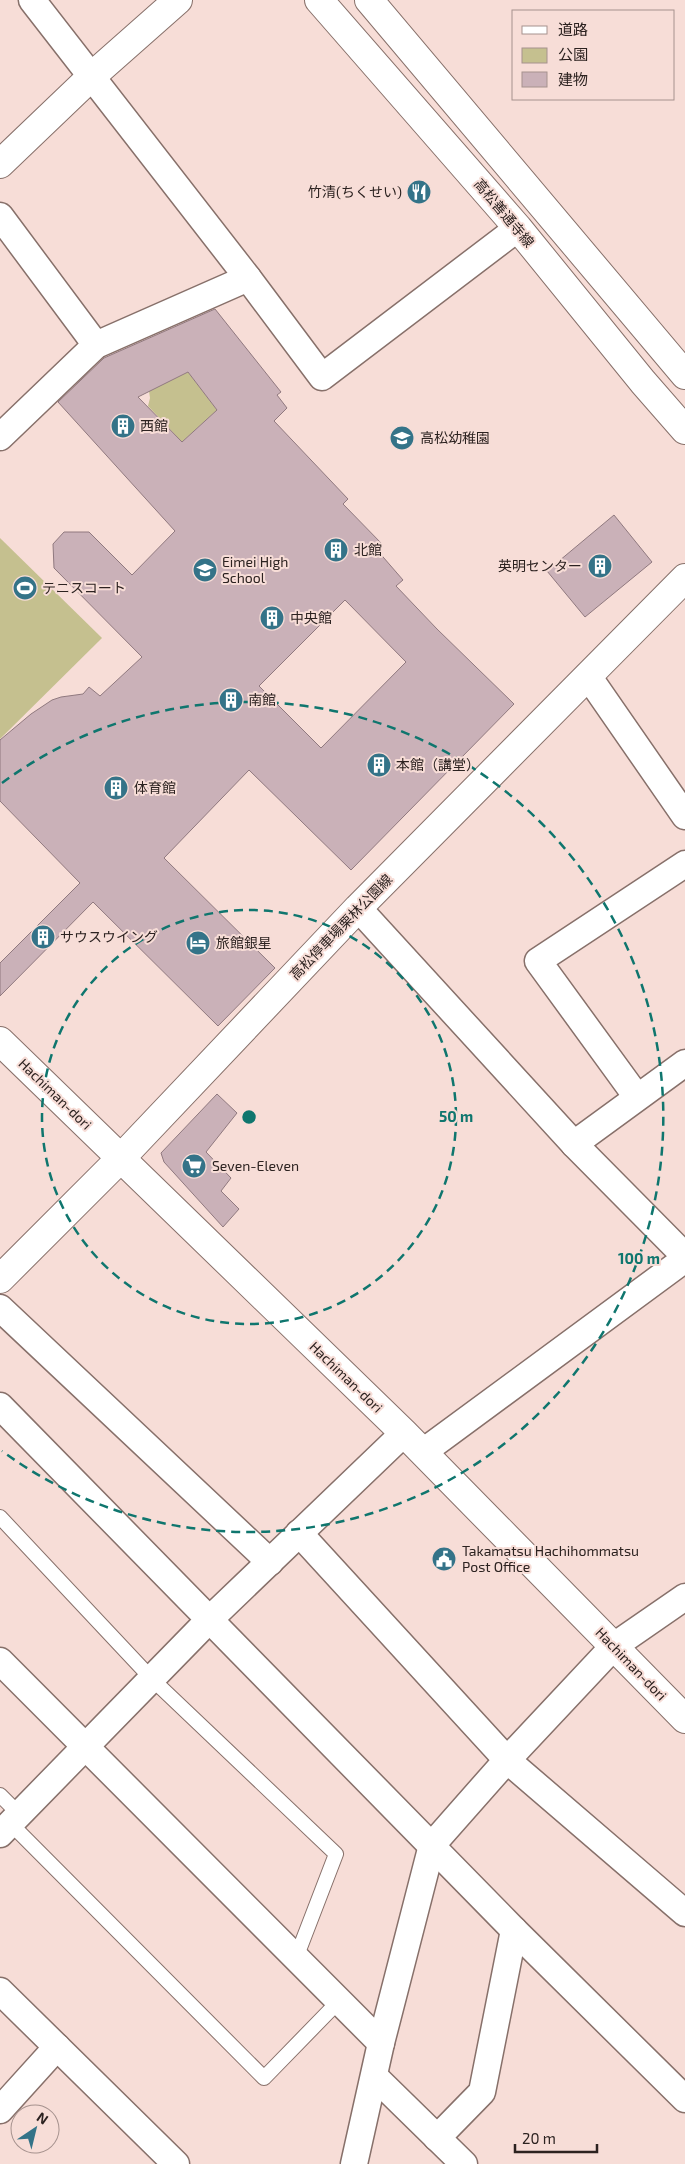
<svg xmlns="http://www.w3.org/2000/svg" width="685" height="2164" font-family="'Exo 2','Noto Sans JP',sans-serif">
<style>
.green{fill:#c5c08f}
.building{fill:#cab1b8;stroke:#90797f;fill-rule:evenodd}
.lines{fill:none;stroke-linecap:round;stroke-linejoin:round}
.lane-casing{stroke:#87706a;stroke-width:16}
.street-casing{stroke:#87706a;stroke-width:29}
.secondary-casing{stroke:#87706a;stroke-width:30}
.primary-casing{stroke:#87706a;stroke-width:30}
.lane{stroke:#fff;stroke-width:14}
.street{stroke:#fff;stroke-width:26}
.secondary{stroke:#fff;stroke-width:28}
.primary{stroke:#fff;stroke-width:28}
.ring{fill:none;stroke:#0f766e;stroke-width:2.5;stroke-dasharray:9 6}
.labels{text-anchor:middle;stroke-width:4;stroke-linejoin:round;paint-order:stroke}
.poi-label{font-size:14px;fill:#2c2220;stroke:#f7ddd7;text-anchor:start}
.street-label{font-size:14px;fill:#2c2220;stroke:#f7ddd7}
.centre{fill:#0f766e;stroke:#f7ddd7;stroke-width:2.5}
.ring-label{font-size:15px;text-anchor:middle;font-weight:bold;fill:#0f766e;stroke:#f7ddd7;stroke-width:4;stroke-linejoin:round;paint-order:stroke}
</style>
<rect width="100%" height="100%" fill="#f7ddd7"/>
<g class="green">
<path d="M 188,372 L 217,410 L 182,442 L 148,406 L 150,398 L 149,391 Z"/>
<path d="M 0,538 L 102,638 L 0,739 Z"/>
</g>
<g class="building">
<path d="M 215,309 L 281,392 L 277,395 L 287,408 L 274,421 L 348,499 L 343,504 L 382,544 L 377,550 L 403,580 L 396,586 L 437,629 L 514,704 L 351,870 L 249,770 L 164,858 L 275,968 L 218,1026 L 93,902 L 0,996 L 0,963 L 80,883 L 0,801 L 0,740 L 31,714 L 52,700 L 61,697 L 83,694 L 89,687 L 100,696 L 142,657 L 54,568 L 53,544 L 64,532 L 89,532 L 132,575 L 175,531 L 58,402 L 104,358 ZM 188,372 L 217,410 L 182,442 L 138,397 ZM 345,600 L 406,662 L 321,748 L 259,686 Z"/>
<path d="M 614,515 L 652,562 L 585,617 L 547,571 Z"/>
<path d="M 217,1094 L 237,1113 L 206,1152 L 231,1178 L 221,1191 L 239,1209 L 223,1227 L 164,1162 L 161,1153 Z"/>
</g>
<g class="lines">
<defs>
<g id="lane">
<path d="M 0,1517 L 152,1679 L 336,1854 L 296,1958"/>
<path d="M 0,1795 L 19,1814"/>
<path d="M 10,1823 L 264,2078 L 339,2001"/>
</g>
<g id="street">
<path d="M 32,0 L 248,278"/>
<path d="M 0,216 L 96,345"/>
<path d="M 0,437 L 96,345 L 248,278 L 322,377 L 518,228"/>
<path d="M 588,676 L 685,816"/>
<path d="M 358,908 L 574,1144 L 685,1256"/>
<path d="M 637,1097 L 538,961 L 685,864"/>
<path d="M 574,1144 L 685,1063"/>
<path d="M 0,1308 L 270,1562"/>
<path d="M 0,1406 L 514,1930 L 685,2099"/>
<path d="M 423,1452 L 685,1259"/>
<path d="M 299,1533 L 507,1760 L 685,1913"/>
<path d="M 0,1661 L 381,2043"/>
<path d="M 0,1834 L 209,1620 L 404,1433"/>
<path d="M 0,1991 L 176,2164"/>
<path d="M 375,2077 L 464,2164"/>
<path d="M 0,2110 L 57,2047"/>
<path d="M 437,2138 L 482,2092 L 514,1930"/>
<path d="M 354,2164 L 381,2043 L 432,1845 L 507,1760 L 614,1646 L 685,1597"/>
</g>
<g id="secondary">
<path d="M 0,164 L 92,76 L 178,0"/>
<path d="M 0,1041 L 404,1433 L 685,1719"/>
<path d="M 0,1279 L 121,1158 L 358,908 L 685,578"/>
</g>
<g id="primary">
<path d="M 319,0 L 518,228 L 643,382 L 685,430"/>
<path d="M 369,0 L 685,375"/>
</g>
</defs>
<use href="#lane" class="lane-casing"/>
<use href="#street" class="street-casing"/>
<use href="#secondary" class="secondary-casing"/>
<use href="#primary" class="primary-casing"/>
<use href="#lane" class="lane"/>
<use href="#street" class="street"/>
<use href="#secondary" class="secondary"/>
<use href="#primary" class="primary"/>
</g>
<g class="ring">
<circle cx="249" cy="1117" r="207"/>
<path d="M2 783A415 415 0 1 1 2 1451"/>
</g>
<defs>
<symbol id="restaurant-disc" viewBox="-11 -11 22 22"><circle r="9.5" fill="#347388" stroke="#f7ddd7"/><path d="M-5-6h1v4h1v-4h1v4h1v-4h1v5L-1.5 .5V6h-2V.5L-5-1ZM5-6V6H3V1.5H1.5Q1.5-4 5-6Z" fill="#fff"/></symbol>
<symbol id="building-disc" viewBox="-11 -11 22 22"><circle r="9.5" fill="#347388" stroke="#f7ddd7"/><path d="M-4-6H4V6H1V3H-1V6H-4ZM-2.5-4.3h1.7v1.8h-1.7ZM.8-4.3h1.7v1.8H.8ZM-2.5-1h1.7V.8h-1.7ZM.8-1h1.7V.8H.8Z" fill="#fff"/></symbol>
<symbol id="school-disc" viewBox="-11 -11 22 22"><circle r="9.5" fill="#347388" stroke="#f7ddd7"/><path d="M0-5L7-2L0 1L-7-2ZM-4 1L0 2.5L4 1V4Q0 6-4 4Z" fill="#fff"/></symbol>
<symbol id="stadium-disc" viewBox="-11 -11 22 22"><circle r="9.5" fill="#347388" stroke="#f7ddd7"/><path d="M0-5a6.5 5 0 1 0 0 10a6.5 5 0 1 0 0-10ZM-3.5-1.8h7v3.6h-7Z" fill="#fff"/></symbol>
<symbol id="hotel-disc" viewBox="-11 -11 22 22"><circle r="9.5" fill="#347388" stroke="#f7ddd7"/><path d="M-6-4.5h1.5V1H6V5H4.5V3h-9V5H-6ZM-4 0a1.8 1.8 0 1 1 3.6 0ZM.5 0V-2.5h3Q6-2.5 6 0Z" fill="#fff"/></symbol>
<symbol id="supermarket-disc" viewBox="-11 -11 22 22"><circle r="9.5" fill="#347388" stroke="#f7ddd7"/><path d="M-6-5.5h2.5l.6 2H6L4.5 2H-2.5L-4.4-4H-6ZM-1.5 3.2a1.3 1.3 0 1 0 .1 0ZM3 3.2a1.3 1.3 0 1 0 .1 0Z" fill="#fff"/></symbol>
<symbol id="civic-disc" viewBox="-11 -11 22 22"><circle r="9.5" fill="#347388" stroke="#f7ddd7"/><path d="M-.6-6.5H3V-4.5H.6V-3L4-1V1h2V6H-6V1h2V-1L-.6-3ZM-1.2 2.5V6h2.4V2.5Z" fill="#fff"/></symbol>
</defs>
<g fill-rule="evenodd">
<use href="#restaurant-disc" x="405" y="178" width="28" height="28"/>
<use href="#building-disc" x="109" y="412" width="28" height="28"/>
<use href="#school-disc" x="388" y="424" width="28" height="28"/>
<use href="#building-disc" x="322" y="536" width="28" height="28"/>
<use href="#building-disc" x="586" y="552" width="28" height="28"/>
<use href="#school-disc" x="191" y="556" width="28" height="28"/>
<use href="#stadium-disc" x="11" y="574" width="28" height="28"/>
<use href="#building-disc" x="258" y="604" width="28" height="28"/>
<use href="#building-disc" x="217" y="686" width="28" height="28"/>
<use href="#building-disc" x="365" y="751" width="28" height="28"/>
<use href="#building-disc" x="102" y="774" width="28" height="28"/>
<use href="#building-disc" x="29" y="923" width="28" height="28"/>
<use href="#hotel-disc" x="184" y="929" width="28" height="28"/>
<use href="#supermarket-disc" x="180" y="1152" width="28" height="28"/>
<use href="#civic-disc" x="430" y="1545" width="28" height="28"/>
</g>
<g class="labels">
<g class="poi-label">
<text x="402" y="197" text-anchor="end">竹清(ちくせい)</text>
<text x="140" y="431">西館</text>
<text x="420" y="443">高松幼稚園</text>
<text x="354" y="555">北館</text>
<text x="222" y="567">Eimei High<tspan x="222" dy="16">School</tspan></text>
<text x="582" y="571" text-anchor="end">英明センター</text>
<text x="42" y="593">テニスコート</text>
<text x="290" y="623">中央館</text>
<text x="248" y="705">南館</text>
<text x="396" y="770">本館（講堂）</text>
<text x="134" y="793">体育館</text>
<text x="60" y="942">サウスウイング</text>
<text x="216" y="948">旅館銀星</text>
<text x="212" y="1171">Seven-Eleven</text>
<text x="462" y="1556">Takamatsu Hachihommatsu<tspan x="462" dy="16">Post Office</tspan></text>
</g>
<g class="street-label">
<text transform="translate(504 213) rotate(50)" y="5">高松善通寺線</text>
<text transform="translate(341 927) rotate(-46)" y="5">高松停車場栗林公園線</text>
<text transform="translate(55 1094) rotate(44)" y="5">Hachiman-dori</text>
<text transform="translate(346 1377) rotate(44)" y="5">Hachiman-dori</text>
<text transform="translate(631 1664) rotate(46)" y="5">Hachiman-dori</text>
</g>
</g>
<circle cx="249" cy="1117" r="8" class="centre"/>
<g class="ring-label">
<text x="456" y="1122">50 m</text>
<text x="639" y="1264">100 m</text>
</g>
<rect x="512" y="10" width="162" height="90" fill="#f7ddd7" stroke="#a6928e"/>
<rect x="522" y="26" width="25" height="8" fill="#ffffff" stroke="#a6928e"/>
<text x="558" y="35" font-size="15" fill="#2c2220">道路</text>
<rect x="522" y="48" width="25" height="15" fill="#c5c08f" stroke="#a6928e"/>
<text x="558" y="60" font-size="15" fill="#2c2220">公園</text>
<rect x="522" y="72" width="25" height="15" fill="#cab1b8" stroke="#a6928e"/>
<text x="558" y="85" font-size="15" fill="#2c2220">建物</text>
<g transform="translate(35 2129) rotate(35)"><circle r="24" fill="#f7ddd7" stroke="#a6928e"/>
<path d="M0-4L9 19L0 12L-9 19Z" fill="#347388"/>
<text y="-8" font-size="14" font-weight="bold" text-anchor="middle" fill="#2c2220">N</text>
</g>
<path d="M515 2144v8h82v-8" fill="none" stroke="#2c2220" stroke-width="2.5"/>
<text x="522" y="2144" font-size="15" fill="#2c2220" stroke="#f7ddd7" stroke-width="4" paint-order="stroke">20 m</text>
</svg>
